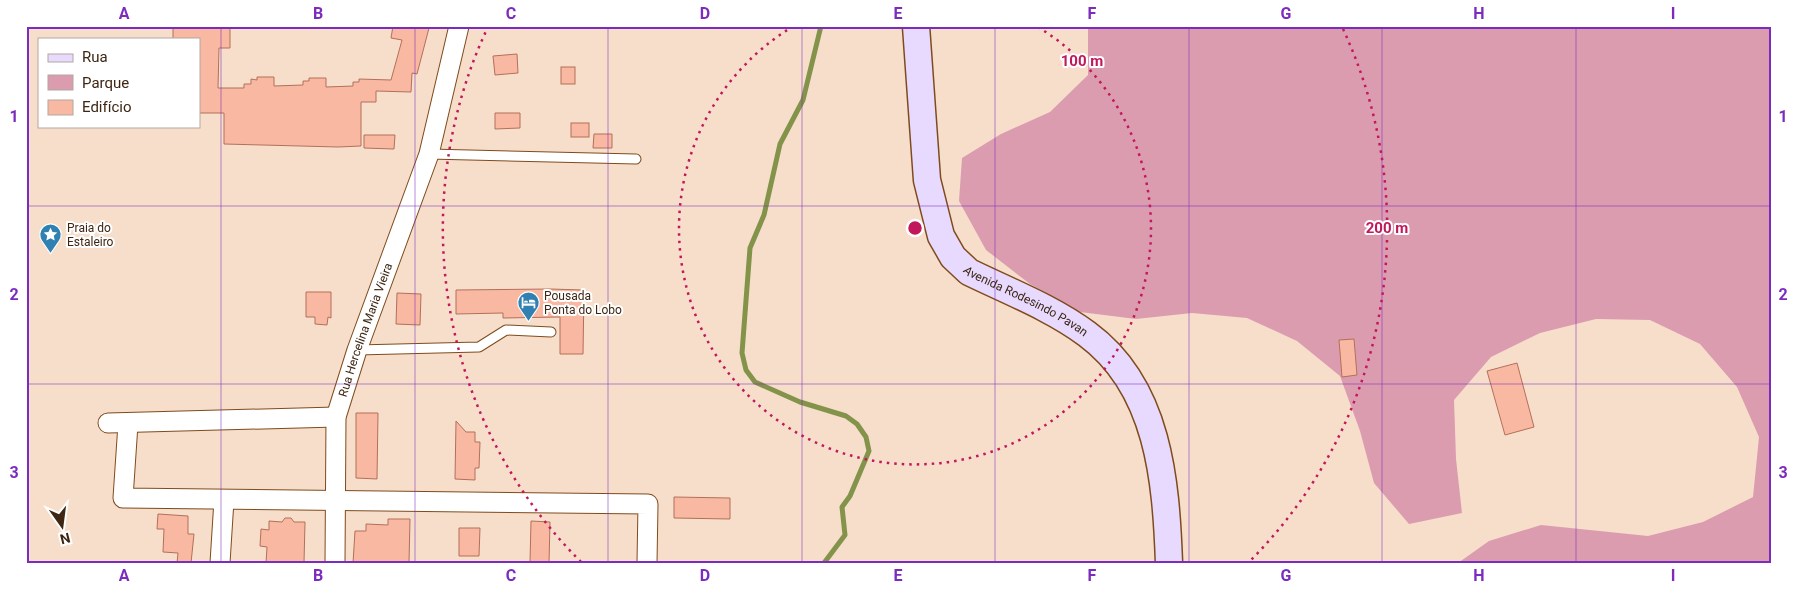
<svg xmlns="http://www.w3.org/2000/svg" width="1797" height="589" font-family="Roboto,sans-serif">
<style>
.green{fill:#db9caf}
.lines{fill:none;stroke-linecap:round;stroke-linejoin:round}
.stream{stroke:#839349;stroke-width:5}
.building{fill:#f9b8a2;stroke:#b37059}
.lane-casing{stroke:#7f4b1c;stroke-width:11}
.street-casing{stroke:#7f4b1c;stroke-width:21}
.secondary-casing{stroke:#7f4b1c;stroke-width:29}
.lane{stroke:#fff;stroke-width:9}
.street{stroke:#fff;stroke-width:19}
.secondary{stroke:#e8daff;stroke-width:26}
.grid{fill:none;stroke:#7b2cbf;stroke-width:1;stroke-opacity:0.55}
.ring{fill:none;stroke:#c2185b;stroke-width:2.5;stroke-dasharray:2.5 5}
.labels{text-anchor:middle;stroke-width:4;stroke-linejoin:round;paint-order:stroke}
.poi-label{font-size:12px;fill:#3d2613;stroke:#fff;text-anchor:start}
.street-label{font-size:12px;fill:#3d2613;stroke:#fff}
.centre{fill:#c2185b;stroke:#fff;stroke-width:2.5}
.ring-label{font-size:15px;text-anchor:middle;font-weight:bold;fill:#c2185b;stroke:#fff;stroke-width:4;stroke-linejoin:round;paint-order:stroke}
.neatline{fill:none;stroke:#7b2cbf;stroke-width:2}
.grid-label{font-size:16px;text-anchor:middle;font-weight:bold;fill:#7b2cbf}
</style>
<rect width="100%" height="100%" fill="#f6decb"/>
<path class="green" d="M 1088,26 L 1771,26 L 1771,563 L 1458,563 L 1489,541 L 1541,525 L 1648,536 L 1703,522 L 1753,497 L 1759,437 L 1737,387 L 1700,344 L 1650,320 L 1596,319 L 1540,333 L 1491,357 L 1454,400 L 1456,459 L 1462,513 L 1409,524 L 1374,483 L 1360,431 L 1340,376 L 1297,341 L 1247,318 L 1192,313 L 1136,319 L 1080,312 L 1030,284 L 986,250 L 959,201 L 962,158 L 1001,134 L 1050,112 L 1088,75 Z"/>
<g class="lines">
<path class="stream" d="M 821,26 L 803,100 L 780,144 L 764,215 L 750,248 L 742,353 L 746,370 L 755,382 L 800,402 L 846,416 L 857,424 L 866,437 L 869,451 L 850,496 L 842,507 L 845,535 L 824,563"/>
</g>
<g class="building">
<path d="M 173,26 L 230,26 L 230,48 L 219,48 L 218,88 L 244,88 L 244,84 L 251,84 L 251,79 L 257,80 L 257,77 L 274,77 L 274,86 L 303,85 L 303,81 L 309,81 L 309,78 L 326,78 L 326,87 L 353,86 L 353,82 L 359,82 L 359,79 L 391,80 L 402,40 L 391,38 L 393,26 L 429,28 L 417,74 L 412,73 L 411,92 L 376,91 L 376,102 L 361,102 L 361,146 L 338,147 L 224,144 L 224,113 L 199,113 L 199,39 L 173,39 Z"/>
<path d="M 517,54 L 518,73 L 495,75 L 493,56 Z"/>
<rect x="561" y="67" width="14" height="17"/>
<path d="M 495,113 L 520,113 L 520,128 L 495,129 Z"/>
<rect x="571" y="123" width="18" height="14"/>
<path d="M 594,134 L 612,134 L 612,148 L 593,148 Z"/>
<path d="M 364,135 L 395,135 L 394,149 L 364,148 Z"/>
<path d="M 550,289 L 584,290 L 583,354 L 560,354 L 560,317 L 503,318 L 503,313 L 456,314 L 456,290 Z"/>
<path d="M 306,292 L 331,292 L 331,318 L 328,317 L 327,325 L 315,324 L 315,317 L 306,317 Z"/>
<path d="M 397,293 L 421,294 L 420,325 L 396,324 Z"/>
<path d="M 1354,339 L 1357,375 L 1342,377 L 1339,340 Z"/>
<path d="M 1517,363 L 1534,427 L 1505,435 L 1487,371 Z"/>
<path d="M 356,413 L 378,413 L 377,479 L 356,478 Z"/>
<path d="M 456,421 L 466,432 L 475,432 L 475,442 L 480,442 L 479,468 L 475,468 L 475,480 L 455,479 Z"/>
<path d="M 674,497 L 730,498 L 730,519 L 674,518 Z"/>
<path d="M 158,514 L 188,516 L 188,534 L 194,534 L 191,563 L 177,563 L 178,553 L 163,552 L 164,529 L 157,529 Z"/>
<path d="M 285,518 L 291,518 L 294,522 L 305,522 L 304,563 L 266,563 L 267,547 L 260,546 L 261,529 L 269,530 L 269,521 L 282,522 Z"/>
<path d="M 388,519 L 410,519 L 409,563 L 353,563 L 355,531 L 366,531 L 366,524 L 388,525 Z"/>
<path d="M 531,521 L 550,522 L 549,563 L 530,563 Z"/>
<path d="M 459,528 L 480,528 L 479,556 L 459,556 Z"/>
</g>
<g class="lines">
<defs>
<g id="lane">
<path d="M 429,154 L 636,159"/>
<path d="M 357,350 L 479,347 L 506,330 L 551,332"/>
</g>
<g id="street">
<path d="M 108,423 L 336,417"/>
<path d="M 128,424 L 123,498 L 648,504 L 647,563"/>
<path d="M 220,563 L 224,500"/>
<path id="s1" d="M 335,563 L 336,417 L 357,350 L 429,154 L 459,26"/>
</g>
<g id="secondary">
<path id="s2" d="M 916,26 L 927,180 L 941,236 L 953,257 L 969,272 C 1008,291 1052,308 1087,334 C 1159,387 1166,481 1169,563"/>
</g>
</defs>
<use href="#lane" class="lane-casing"/>
<use href="#street" class="street-casing"/>
<use href="#secondary" class="secondary-casing"/>
<use href="#lane" class="lane"/>
<use href="#street" class="street"/>
<use href="#secondary" class="secondary"/>
</g>
<path class="grid" d="M 221,26 L 221,563M 415,26 L 415,563M 608,26 L 608,563M 802,26 L 802,563M 995,26 L 995,563M 1189,26 L 1189,563M 1382,26 L 1382,563M 1576,26 L 1576,563M 26,206 L 1771,206M 26,384 L 1771,384"/>
<g class="ring">
<path d="M1038 27A236 236 0 1 1 792 27"/>
<path d="M581 562A472 472 0 0 1 487 29M1343 29A472 472 0 0 1 1249 562"/>
</g>
<defs>
<symbol id="sight-pin" viewBox="-11 -11 22 30"><path d="M0 17L-7.5 6A9.5 9.5 0 1 1 7.5 6Z" fill="#3081b2" stroke="#fff"/><path d="M0-6L1.8-2.2L6-1.7L2.9 1.2L3.7 5.4L0 3.3L-3.7 5.4L-2.9 1.2L-6-1.7L-1.8-2.2Z" fill="#fff"/></symbol>
<symbol id="hotel-pin" viewBox="-11 -11 22 30"><path d="M0 17L-7.5 6A9.5 9.5 0 1 1 7.5 6Z" fill="#3081b2" stroke="#fff"/><path d="M-6-4.5h1.5V1H6V5H4.5V3h-9V5H-6ZM-4 0a1.8 1.8 0 1 1 3.6 0ZM.5 0V-2.5h3Q6-2.5 6 0Z" fill="#fff"/></symbol>
</defs>
<g fill-rule="evenodd">
<use href="#sight-pin" x="38" y="222" width="25" height="34"/>
<use href="#hotel-pin" x="516" y="290" width="25" height="34"/>
</g>
<g class="labels">
<g class="poi-label">
<text x="67" y="232">Praia do<tspan x="67" dy="14">Estaleiro</tspan></text>
<text x="544" y="300">Pousada<tspan x="544" dy="14">Ponta do Lobo</tspan></text>
</g>
<g class="street-label">
<text dy="4" stroke="none"><textPath href="#s2" startOffset="322">Avenida Rodesindo Pavan</textPath></text>
<text dy="4" stroke="none"><textPath href="#s1" startOffset="238">Rua Hercelina Maria Vieira</textPath></text>
</g>
</g>
<circle cx="915" cy="228" r="8" class="centre"/>
<g class="ring-label">
<text x="1082" y="66">100 m</text>
<text x="1387" y="233">200 m</text>
</g>
<rect width="1797" height="589" fill="none" stroke="#ffffff" stroke-width="55"/>
<rect x="38" y="38" width="162" height="90" fill="#ffffff" stroke="#b1a8a1"/>
<rect x="48" y="54" width="25" height="8" fill="#e8daff" stroke="#b1a8a1"/>
<text x="82" y="62" font-size="15" fill="#3d2613">Rua</text>
<rect x="48" y="75" width="25" height="15" fill="#db9caf" stroke="#b1a8a1"/>
<text x="82" y="88" font-size="15" fill="#3d2613">Parque</text>
<rect x="48" y="100" width="25" height="15" fill="#f9b8a2" stroke="#b1a8a1"/>
<text x="82" y="112" font-size="15" fill="#3d2613">Edifício</text>
<g transform="translate(62 526) rotate(166)" stroke="#ffffff" stroke-width="4" paint-order="stroke">
<path d="M0-4L9 19L0 12L-9 19Z" fill="#3d2613"/>
<text y="-8" font-size="14" font-weight="bold" text-anchor="middle" fill="#3d2613">N</text>
</g>
<rect x="28" y="28" width="1742" height="534" class="neatline"/>
<g class="grid-label">
<text x="124" y="19">A</text>
<text x="318" y="19">B</text>
<text x="511" y="19">C</text>
<text x="705" y="19">D</text>
<text x="898" y="19">E</text>
<text x="1092" y="19">F</text>
<text x="1286" y="19">G</text>
<text x="1479" y="19">H</text>
<text x="1673" y="19">I</text>
<text x="14" y="122">1</text>
<text x="1783" y="122">1</text>
<text x="14" y="300">2</text>
<text x="1783" y="300">2</text>
<text x="14" y="478">3</text>
<text x="1783" y="478">3</text>
<text x="124" y="581">A</text>
<text x="318" y="581">B</text>
<text x="511" y="581">C</text>
<text x="705" y="581">D</text>
<text x="898" y="581">E</text>
<text x="1092" y="581">F</text>
<text x="1286" y="581">G</text>
<text x="1479" y="581">H</text>
<text x="1673" y="581">I</text>
</g>
</svg>
